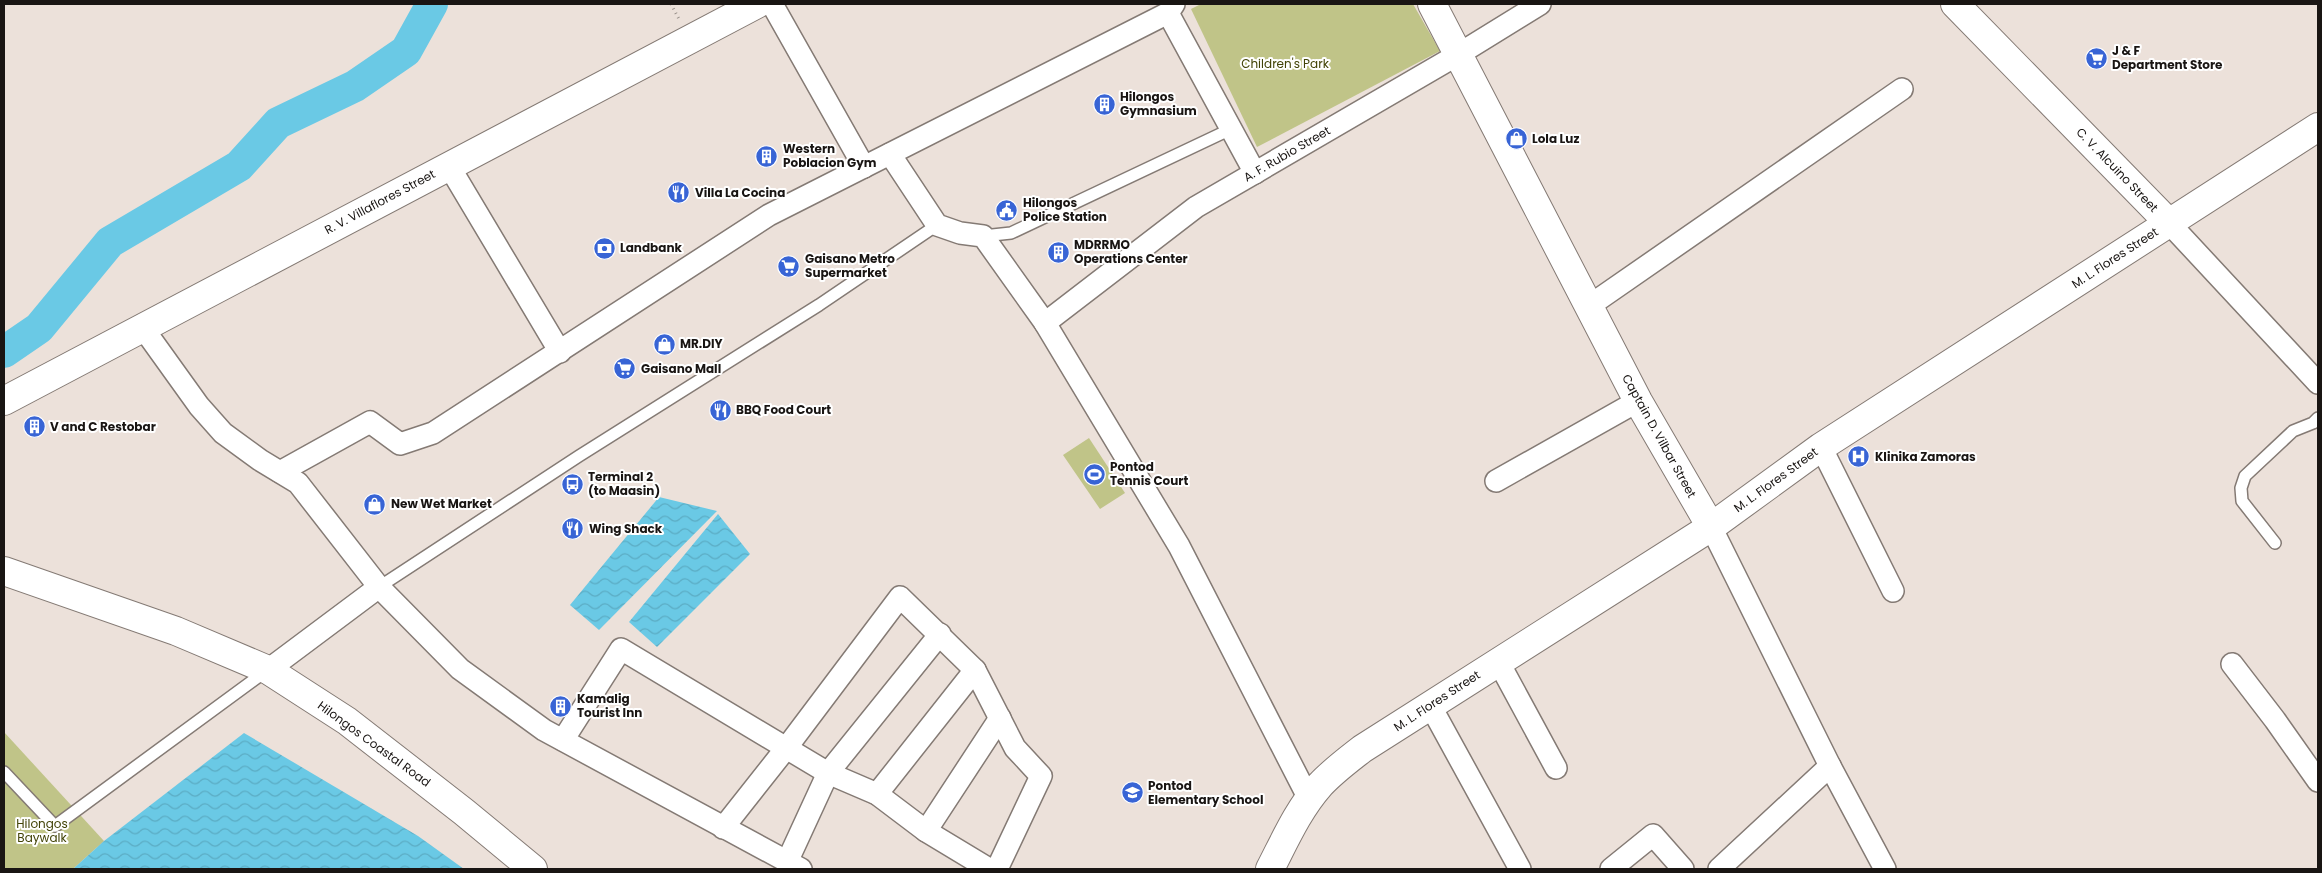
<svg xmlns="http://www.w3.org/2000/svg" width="2322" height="873" font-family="Poppins,sans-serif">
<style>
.park{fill:#c0c488}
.water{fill:url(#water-waves)}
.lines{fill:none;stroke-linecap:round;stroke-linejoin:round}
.river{stroke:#6ac9e5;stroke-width:32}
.lane-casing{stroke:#847a74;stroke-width:14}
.street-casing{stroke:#847a74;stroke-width:24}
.secondary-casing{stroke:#847a74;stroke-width:30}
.path{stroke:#9a928c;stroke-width:3;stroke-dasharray:1 4;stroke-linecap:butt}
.lane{stroke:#fff;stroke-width:11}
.street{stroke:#fff;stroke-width:21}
.secondary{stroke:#fff;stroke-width:28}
.labels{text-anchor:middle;stroke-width:4;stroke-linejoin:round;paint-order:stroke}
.poi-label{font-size:12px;font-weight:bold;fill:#191513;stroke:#fff;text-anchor:start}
.park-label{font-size:12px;fill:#424307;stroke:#fff}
.street-label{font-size:12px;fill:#191513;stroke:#fff}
</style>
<defs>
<pattern id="water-waves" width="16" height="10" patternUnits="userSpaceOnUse" patternTransform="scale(1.25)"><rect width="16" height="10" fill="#6ac9e5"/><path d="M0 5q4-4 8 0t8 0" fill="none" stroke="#5bacc4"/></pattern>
</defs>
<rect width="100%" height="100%" fill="#ece1da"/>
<g class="park">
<path d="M 1201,4 L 1413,4 L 1440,51 L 1257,147 L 1191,9 Z"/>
<path d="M 1089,438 L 1125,493 L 1100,509 L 1063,455 Z"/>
<path d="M 4,732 L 104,841 L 73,869 L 4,869 Z"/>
</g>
<g class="water">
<path d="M 659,497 L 717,511 L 599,630 L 570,605 Z"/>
<path d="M 718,514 L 750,554 L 657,647 L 629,622 Z"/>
<path d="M 244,733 L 418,836 L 464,869 L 73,869 L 104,841 Z"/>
</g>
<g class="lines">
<path class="river" d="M 4,352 L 39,328 L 110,242 L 239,166 L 278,123 L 355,86 L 406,51 L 432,4"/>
<defs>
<g id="lane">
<path d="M 983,236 L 1011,233 L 1231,129"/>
<path d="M 2275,543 L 2242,501 L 2241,488 L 2245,476 L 2293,431 L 2313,423 L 2318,418"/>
<path d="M 379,587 L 579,456 L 819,305 L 937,225"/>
<path d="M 4,772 L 55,826 L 266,671"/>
</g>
<g id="street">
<path d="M 772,4 L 864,167"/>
<path d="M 1168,13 L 1255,173"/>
<path d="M 890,154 L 937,225 L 960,233 L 983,236 L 1045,323 L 1179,546 L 1309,799"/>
<path d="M 449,166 L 560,352"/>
<path d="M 2169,223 L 2318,383"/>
<path d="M 1589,306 L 1902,89"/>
<path d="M 1045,323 L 1196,207 L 1459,54 L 1540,4"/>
<path d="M 143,328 L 199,406 L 223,433 L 260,460 L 298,483 L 379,587 L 460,669 L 544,730 L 801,869"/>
<path d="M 1821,447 L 1893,591"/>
<path d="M 280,472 L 370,422 L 400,444 L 433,433 L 769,215 L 1168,13 L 1174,4"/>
<path d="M 1496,481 L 1638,401"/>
<path d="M 1711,527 L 1830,766 L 1885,869"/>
<path d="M 1498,661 L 1556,768"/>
<path d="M 2232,664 L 2275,720 L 2318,781"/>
<path d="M 268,670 L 379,587"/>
<path d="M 1430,705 L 1520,869"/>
<path d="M 563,740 L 621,649 L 828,773 L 877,794 L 926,831 L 989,869"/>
<path d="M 877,794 L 975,670"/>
<path d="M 723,828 L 787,747 L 900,597 L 975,670 L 1015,748 L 1041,776 L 997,869"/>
<path d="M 926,831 L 1000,718"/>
<path d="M 787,862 L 828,773 L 940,634"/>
<path d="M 1611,869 L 1653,835 L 1683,869"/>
<path d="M 1719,869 L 1830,766"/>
</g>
<g id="secondary">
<path d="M 1432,4 L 1638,401 L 1711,527"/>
<path d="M 1955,4 L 2169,223"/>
<path d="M 4,401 L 757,4"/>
<path d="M 4,571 L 176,631 L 268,670 L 347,721 L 464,812 L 533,869"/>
<path d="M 1270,869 C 1285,840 1298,810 1320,785 C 1333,771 1348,760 1362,749 L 1711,527 L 1821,447 L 2318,127"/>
</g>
</defs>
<use href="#lane" class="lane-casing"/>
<use href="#street" class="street-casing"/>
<use href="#secondary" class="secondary-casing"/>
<path class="path" d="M 671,4 L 680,21"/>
<use href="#lane" class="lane"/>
<use href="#street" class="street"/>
<use href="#secondary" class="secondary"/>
</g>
<defs>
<symbol id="supermarket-disc" viewBox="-11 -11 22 22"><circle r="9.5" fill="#3864d5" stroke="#fff"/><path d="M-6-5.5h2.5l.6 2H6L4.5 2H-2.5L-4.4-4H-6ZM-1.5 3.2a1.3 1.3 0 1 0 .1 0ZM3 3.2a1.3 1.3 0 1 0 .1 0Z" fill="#fff"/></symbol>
<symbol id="building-disc" viewBox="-11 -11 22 22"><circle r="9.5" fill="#3864d5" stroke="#fff"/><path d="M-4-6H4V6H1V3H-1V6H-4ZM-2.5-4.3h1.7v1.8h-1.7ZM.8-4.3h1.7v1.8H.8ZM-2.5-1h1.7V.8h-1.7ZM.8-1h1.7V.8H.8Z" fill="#fff"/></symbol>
<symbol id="shop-disc" viewBox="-11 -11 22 22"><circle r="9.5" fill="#3864d5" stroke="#fff"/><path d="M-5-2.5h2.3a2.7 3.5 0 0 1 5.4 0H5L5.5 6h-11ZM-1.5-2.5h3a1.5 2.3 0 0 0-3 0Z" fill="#fff"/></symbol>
<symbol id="restaurant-disc" viewBox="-11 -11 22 22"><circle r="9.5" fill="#3864d5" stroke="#fff"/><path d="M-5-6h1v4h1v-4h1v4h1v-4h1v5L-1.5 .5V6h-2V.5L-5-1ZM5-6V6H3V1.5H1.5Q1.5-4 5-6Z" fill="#fff"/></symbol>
<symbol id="civic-disc" viewBox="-11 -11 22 22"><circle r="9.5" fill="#3864d5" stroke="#fff"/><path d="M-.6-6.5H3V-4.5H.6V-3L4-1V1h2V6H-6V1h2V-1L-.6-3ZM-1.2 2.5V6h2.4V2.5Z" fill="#fff"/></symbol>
<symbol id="bank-disc" viewBox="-11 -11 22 22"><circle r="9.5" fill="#3864d5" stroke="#fff"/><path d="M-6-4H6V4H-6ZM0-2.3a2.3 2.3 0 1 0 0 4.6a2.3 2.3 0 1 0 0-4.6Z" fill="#fff"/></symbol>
<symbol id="hospital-disc" viewBox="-11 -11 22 22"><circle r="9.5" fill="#3864d5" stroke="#fff"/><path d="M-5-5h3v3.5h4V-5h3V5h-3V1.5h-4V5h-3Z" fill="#fff"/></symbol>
<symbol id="stadium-disc" viewBox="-11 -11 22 22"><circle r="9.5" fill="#3864d5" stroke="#fff"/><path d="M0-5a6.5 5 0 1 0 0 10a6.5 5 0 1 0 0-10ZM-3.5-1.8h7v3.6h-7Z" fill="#fff"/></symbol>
<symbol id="bus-disc" viewBox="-11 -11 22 22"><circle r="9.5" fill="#3864d5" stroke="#fff"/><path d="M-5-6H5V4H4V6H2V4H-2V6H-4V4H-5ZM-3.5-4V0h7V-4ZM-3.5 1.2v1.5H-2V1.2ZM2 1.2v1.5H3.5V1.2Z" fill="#fff"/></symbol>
<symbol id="school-disc" viewBox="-11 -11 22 22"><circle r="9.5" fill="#3864d5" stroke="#fff"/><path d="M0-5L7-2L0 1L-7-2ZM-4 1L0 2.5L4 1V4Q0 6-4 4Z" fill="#fff"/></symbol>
</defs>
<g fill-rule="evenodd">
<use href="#supermarket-disc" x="2084" y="46" width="25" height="25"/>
<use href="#building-disc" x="1092" y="92" width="25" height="25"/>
<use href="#shop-disc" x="1504" y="126" width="25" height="25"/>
<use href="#building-disc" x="754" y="144" width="25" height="25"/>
<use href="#restaurant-disc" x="666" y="180" width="25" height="25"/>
<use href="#civic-disc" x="994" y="198" width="25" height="25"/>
<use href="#bank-disc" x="592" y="236" width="25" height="25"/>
<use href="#building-disc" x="1046" y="240" width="25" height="25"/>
<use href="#supermarket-disc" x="776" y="254" width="25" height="25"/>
<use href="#shop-disc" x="652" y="332" width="25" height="25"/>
<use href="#supermarket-disc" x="612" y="356" width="25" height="25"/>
<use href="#restaurant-disc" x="708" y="398" width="25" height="25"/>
<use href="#building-disc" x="22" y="414" width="25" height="25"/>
<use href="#hospital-disc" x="1846" y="444" width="25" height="25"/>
<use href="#stadium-disc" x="1082" y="462" width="25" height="25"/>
<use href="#bus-disc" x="560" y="472" width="25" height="25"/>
<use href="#shop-disc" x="362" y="492" width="25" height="25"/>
<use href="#restaurant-disc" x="560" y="516" width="25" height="25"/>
<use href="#building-disc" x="548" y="694" width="25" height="25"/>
<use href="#school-disc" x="1120" y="780" width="25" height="25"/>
</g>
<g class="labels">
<g class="poi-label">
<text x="2112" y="55">J &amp; F<tspan x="2112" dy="14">Department Store</tspan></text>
<text x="1120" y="101">Hilongos<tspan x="1120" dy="14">Gymnasium</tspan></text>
<text x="1532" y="143">Lola Luz</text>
<text x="783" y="153">Western<tspan x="783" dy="14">Poblacion Gym</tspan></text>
<text x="695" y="197">Villa La Cocina</text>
<text x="1023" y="207">Hilongos<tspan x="1023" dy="14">Police Station</tspan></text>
<text x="1074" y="249">MDRRMO<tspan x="1074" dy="14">Operations Center</tspan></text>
<text x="620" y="252">Landbank</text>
<text x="805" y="263">Gaisano Metro<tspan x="805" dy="14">Supermarket</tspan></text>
<text x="680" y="348">MR.DIY</text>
<text x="641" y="373">Gaisano Mall</text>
<text x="736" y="414">BBQ Food Court</text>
<text x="50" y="431">V and C Restobar</text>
<text x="1875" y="461">Klinika Zamoras</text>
<text x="1110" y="471">Pontod<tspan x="1110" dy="14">Tennis Court</tspan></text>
<text x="588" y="481">Terminal 2<tspan x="588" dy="14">(to Maasin)</tspan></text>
<text x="391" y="508">New Wet Market</text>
<text x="589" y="533">Wing Shack</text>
<text x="577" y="703">Kamalig<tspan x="577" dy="14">Tourist Inn</tspan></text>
<text x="1148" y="790">Pontod<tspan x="1148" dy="14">Elementary School</tspan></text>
</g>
<g class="park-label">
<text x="1285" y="68">Children's Park</text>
<text x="42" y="828">Hilongos<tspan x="42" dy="14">Baywalk</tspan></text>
</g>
<g class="street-label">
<text transform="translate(1287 154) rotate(-30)" y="4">A. F. Rubio Street</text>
<text transform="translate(2117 170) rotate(46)" y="4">C. V. Alcuino Street</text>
<text transform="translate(380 202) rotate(-28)" y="4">R. V. Villaflores Street</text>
<text transform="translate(2115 258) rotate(-33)" y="4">M. L. Flores Street</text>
<text transform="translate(1659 436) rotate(61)" y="4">Captain D. Vilbar Street</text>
<text transform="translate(1776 480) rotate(-36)" y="4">M. L. Flores Street</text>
<text transform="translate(1437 701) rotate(-33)" y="4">M. L. Flores Street</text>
<text transform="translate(374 744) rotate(36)" y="4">Hilongos Coastal Road</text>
</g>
</g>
<rect width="2322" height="873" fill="none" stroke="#191513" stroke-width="10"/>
</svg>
